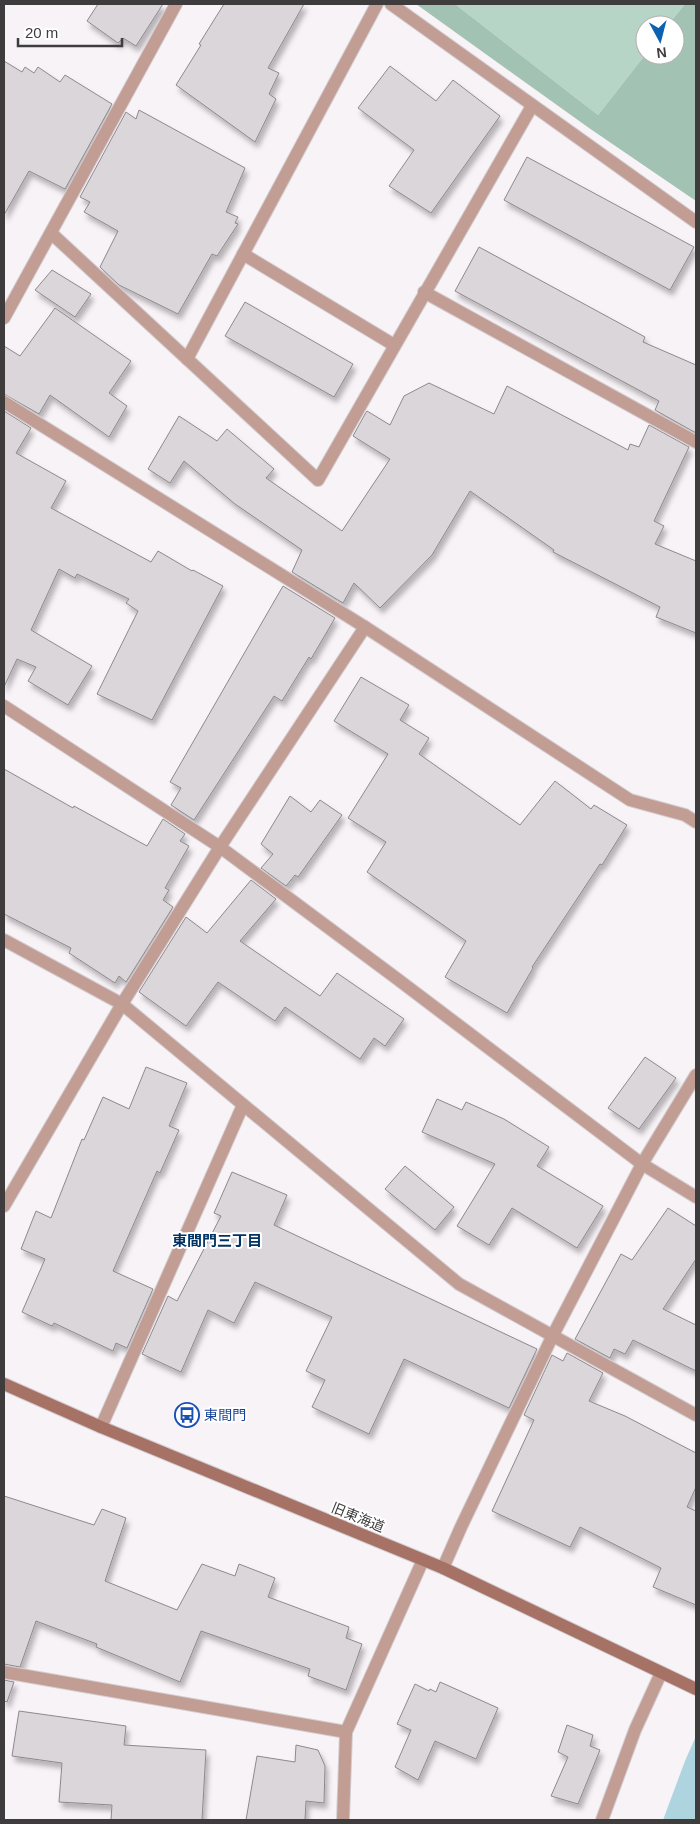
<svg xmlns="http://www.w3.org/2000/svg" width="700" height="1824" font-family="Arial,'Noto Sans JP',sans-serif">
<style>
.green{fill:#b7d5c6}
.forest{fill:#a2c3b3}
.water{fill:#aed5df}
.building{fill:#dad6da;stroke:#8d898d;filter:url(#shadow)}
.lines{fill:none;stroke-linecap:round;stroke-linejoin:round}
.street-casing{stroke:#d3ced2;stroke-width:14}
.secondary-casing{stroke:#d3ced2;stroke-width:14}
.street{stroke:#c29d94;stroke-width:12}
.secondary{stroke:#a77266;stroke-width:12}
.labels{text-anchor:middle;stroke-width:4;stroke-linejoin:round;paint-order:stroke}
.transit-label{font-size:14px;fill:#164399;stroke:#fff;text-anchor:start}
.street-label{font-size:14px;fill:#3e3c3d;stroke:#fff}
.neighbourhood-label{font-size:15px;font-weight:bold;fill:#003364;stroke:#fff}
</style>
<defs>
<filter id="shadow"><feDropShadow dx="3" dy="5.5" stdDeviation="2.5" flood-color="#0004"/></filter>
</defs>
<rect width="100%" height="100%" fill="#f8f3f7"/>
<path class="green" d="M 455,4 L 685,4 L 668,25 L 645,25 L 645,55 L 598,115 Z"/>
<path class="forest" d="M 416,4 L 455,4 L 598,115 L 645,55 L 675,55 L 675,25 L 668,25 L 685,4 L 696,4 L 696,201 L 589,128 Z"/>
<path class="water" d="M 696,1736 L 696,1820 L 663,1820 L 685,1761 Z"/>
<g class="building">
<path d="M 98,4 L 163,4 L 136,46 L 123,38 L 118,43 L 87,21 Z"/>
<path d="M 224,4 L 304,4 L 268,68 L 279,73 L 269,94 L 276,99 L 255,142 L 176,85 L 201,45 L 199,44 Z"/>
<path d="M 4,61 L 22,72 L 25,67 L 34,73 L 38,67 L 60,82 L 65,75 L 112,104 L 65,189 L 29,171 L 4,215 Z"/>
<path d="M 390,66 L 436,101 L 453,80 L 500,116 L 431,213 L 389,186 L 414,150 L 358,108 Z"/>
<path d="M 139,110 L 245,168 L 226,212 L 238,217 L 235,223 L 238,224 L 217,256 L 212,254 L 178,314 L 119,285 L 100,267 L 118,231 L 84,212 L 90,202 L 80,197 L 126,112 L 136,119 Z"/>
<path d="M 527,157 L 694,247 L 670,290 L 504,200 Z"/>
<path d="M 479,247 L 645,337 L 643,342 L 696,365 L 696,433 L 655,410 L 659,401 L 455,291 Z"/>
<path d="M 52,270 L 91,294 L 75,317 L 35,290 Z"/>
<path d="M 245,302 L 353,364 L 334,397 L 225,336 Z"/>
<path d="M 55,308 L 131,361 L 109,393 L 127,406 L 109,437 L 50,395 L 39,414 L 4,394 L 4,346 L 20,356 Z"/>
<path d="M 429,383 L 494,414 L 507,386 L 628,450 L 630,444 L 639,447 L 649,425 L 689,447 L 654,521 L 664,526 L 655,544 L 696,561 L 696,633 L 656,617 L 660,607 L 553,552 L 554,550 L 470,491 L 432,555 L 380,608 L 354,583 L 343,603 L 292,572 L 302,550 L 235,504 L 184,461 L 170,483 L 148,469 L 179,416 L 217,441 L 227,429 L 274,469 L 266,478 L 342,531 L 390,459 L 353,436 L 365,414 L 367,411 L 390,425 L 404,396 Z"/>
<path d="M 4,411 L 31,428 L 16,453 L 66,481 L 51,508 L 151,562 L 158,551 L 192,571 L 193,570 L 223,586 L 152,720 L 97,694 L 138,611 L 126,603 L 129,599 L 77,574 L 75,578 L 59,569 L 31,630 L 92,666 L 68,705 L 28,681 L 36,667 L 17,659 L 4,687 Z"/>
<path d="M 283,586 L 335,618 L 311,659 L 309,657 L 282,701 L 274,696 L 194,820 L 171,805 L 181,788 L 170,782 Z"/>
<path d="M 361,677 L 409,705 L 400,720 L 429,738 L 419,754 L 520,825 L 555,781 L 591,809 L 594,805 L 627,825 L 602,865 L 600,864 L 532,967 L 533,968 L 507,1013 L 445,977 L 466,941 L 367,872 L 386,842 L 348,818 L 388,754 L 334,721 Z"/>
<path d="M 4,769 L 73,808 L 74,806 L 147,846 L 163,819 L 185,834 L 180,841 L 189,846 L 165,888 L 169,890 L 163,900 L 173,907 L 126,982 L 119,976 L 115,983 L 69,953 L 71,948 L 4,914 Z"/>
<path d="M 290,796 L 311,812 L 320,800 L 342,815 L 298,877 L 295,875 L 286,886 L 261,868 L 273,854 L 261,844 Z"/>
<path d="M 251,880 L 276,899 L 240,941 L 320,996 L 337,973 L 404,1019 L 385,1046 L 374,1038 L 360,1059 L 285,1007 L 275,1021 L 218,982 L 186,1026 L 139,992 L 186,917 L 207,933 Z"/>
<path d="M 645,1057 L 676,1078 L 639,1129 L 608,1108 Z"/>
<path d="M 146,1067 L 187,1083 L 169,1126 L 179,1130 L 160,1173 L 157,1171 L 113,1271 L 153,1289 L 127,1348 L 116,1343 L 113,1351 L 54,1323 L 52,1326 L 22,1312 L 45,1259 L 21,1249 L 36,1211 L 51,1218 L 82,1139 L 84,1140 L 103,1097 L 129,1109 Z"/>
<path d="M 437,1099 L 462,1110 L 466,1102 L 504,1119 L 549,1147 L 537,1166 L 603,1206 L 577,1248 L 512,1208 L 489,1245 L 457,1226 L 495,1164 L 422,1132 Z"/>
<path d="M 405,1166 L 454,1207 L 435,1230 L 385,1189 Z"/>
<path d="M 232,1172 L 287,1195 L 274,1225 L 537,1349 L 509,1408 L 404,1359 L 369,1434 L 312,1407 L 325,1380 L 306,1371 L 332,1317 L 255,1282 L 234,1323 L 208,1310 L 181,1372 L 142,1354 L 168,1296 L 177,1301 L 221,1216 L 214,1213 Z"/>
<path d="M 668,1208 L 696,1226 L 696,1259 L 663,1309 L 696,1325 L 696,1371 L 633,1340 L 625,1354 L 614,1349 L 610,1358 L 575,1339 L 621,1254 L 632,1260 Z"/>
<path d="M 567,1353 L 603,1373 L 589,1401 L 625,1416 L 696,1453 L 696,1487 L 687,1507 L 696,1511 L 696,1605 L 653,1587 L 661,1568 L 580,1527 L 570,1547 L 492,1511 L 534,1420 L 524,1415 L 552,1355 L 563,1361 Z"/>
<path d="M 4,1496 L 94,1525 L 102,1509 L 126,1518 L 105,1581 L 177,1610 L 202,1564 L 235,1576 L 239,1564 L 275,1578 L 268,1597 L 349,1627 L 346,1638 L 362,1644 L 346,1690 L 308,1676 L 310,1669 L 201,1631 L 180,1682 L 96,1647 L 97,1644 L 36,1621 L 20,1667 L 4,1664 Z"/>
<path d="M 4,1680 L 14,1682 L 7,1702 L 4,1701 Z"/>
<path d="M 440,1682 L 498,1708 L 476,1759 L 435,1741 L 418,1780 L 395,1767 L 411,1730 L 397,1724 L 415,1684 L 429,1691 L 430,1689 L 436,1692 Z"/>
<path d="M 19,1711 L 126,1726 L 124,1745 L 206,1750 L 202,1820 L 111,1820 L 112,1805 L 59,1802 L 62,1763 L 12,1756 Z"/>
<path d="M 567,1725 L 593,1735 L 590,1746 L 600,1750 L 578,1804 L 551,1796 L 568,1757 L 558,1752 Z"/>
<path d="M 296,1745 L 318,1750 L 325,1766 L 324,1803 L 306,1801 L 305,1820 L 246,1820 L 257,1756 L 295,1762 Z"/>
</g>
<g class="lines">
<defs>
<g id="street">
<path d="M 391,4 L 696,222"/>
<path d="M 51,233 L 318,480 L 532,106"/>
<path d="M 243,254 L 394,345"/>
<path d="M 424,292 L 696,442"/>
<path d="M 4,318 L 176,4"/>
<path d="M 187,359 L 377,4"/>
<path d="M 4,402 L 365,627 L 630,800 L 685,815 L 696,822"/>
<path d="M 4,706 L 220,847 L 396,978 L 642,1164 L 696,1197"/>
<path d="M 4,940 L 122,1004 L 459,1284 L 696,1415"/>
<path d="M 4,1206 L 122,1004 L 220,847 L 365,627"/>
<path d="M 101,1427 L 243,1105"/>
<path d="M 443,1568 L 461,1527 L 552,1337 L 642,1164 L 696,1075"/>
<path d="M 4,1672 L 346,1732"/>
<path d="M 343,1820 L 346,1732 L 423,1560"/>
<path d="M 602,1820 L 635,1730 L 661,1673"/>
</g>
<path id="secondary" d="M 4,1384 L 101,1427 L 443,1568 L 696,1689"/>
</defs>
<use href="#street" class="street-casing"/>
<use href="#secondary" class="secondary-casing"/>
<use href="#street" class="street"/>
<use href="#secondary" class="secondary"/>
</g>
<defs>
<symbol id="bus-ring" viewBox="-11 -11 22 22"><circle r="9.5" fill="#fff" stroke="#1a4fb4" stroke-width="1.5"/><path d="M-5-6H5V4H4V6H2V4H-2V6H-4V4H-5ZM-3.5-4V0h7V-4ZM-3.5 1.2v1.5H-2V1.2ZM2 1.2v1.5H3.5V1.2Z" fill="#1a4fb4"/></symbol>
</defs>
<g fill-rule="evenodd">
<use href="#bus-ring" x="173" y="1401" width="28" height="28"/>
</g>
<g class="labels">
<g class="transit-label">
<text x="204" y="1420">東間門</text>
</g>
<g class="street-label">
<text transform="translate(358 1517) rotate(22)" y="5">旧東海道</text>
</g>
<g class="neighbourhood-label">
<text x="217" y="1246">東間門三丁目</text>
</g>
</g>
<rect width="700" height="1824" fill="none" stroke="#3e3c3d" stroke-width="10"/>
<g transform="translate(660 40) rotate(173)"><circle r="24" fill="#ffffff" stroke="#b2b1b1"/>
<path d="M0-4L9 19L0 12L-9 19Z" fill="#0c62b0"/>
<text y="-8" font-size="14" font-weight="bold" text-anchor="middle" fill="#3e3c3d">N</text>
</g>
<path d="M18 38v8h104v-8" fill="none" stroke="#3e3c3d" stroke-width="2.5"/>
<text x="25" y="38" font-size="15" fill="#3e3c3d" stroke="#ffffff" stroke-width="4" paint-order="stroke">20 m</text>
</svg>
